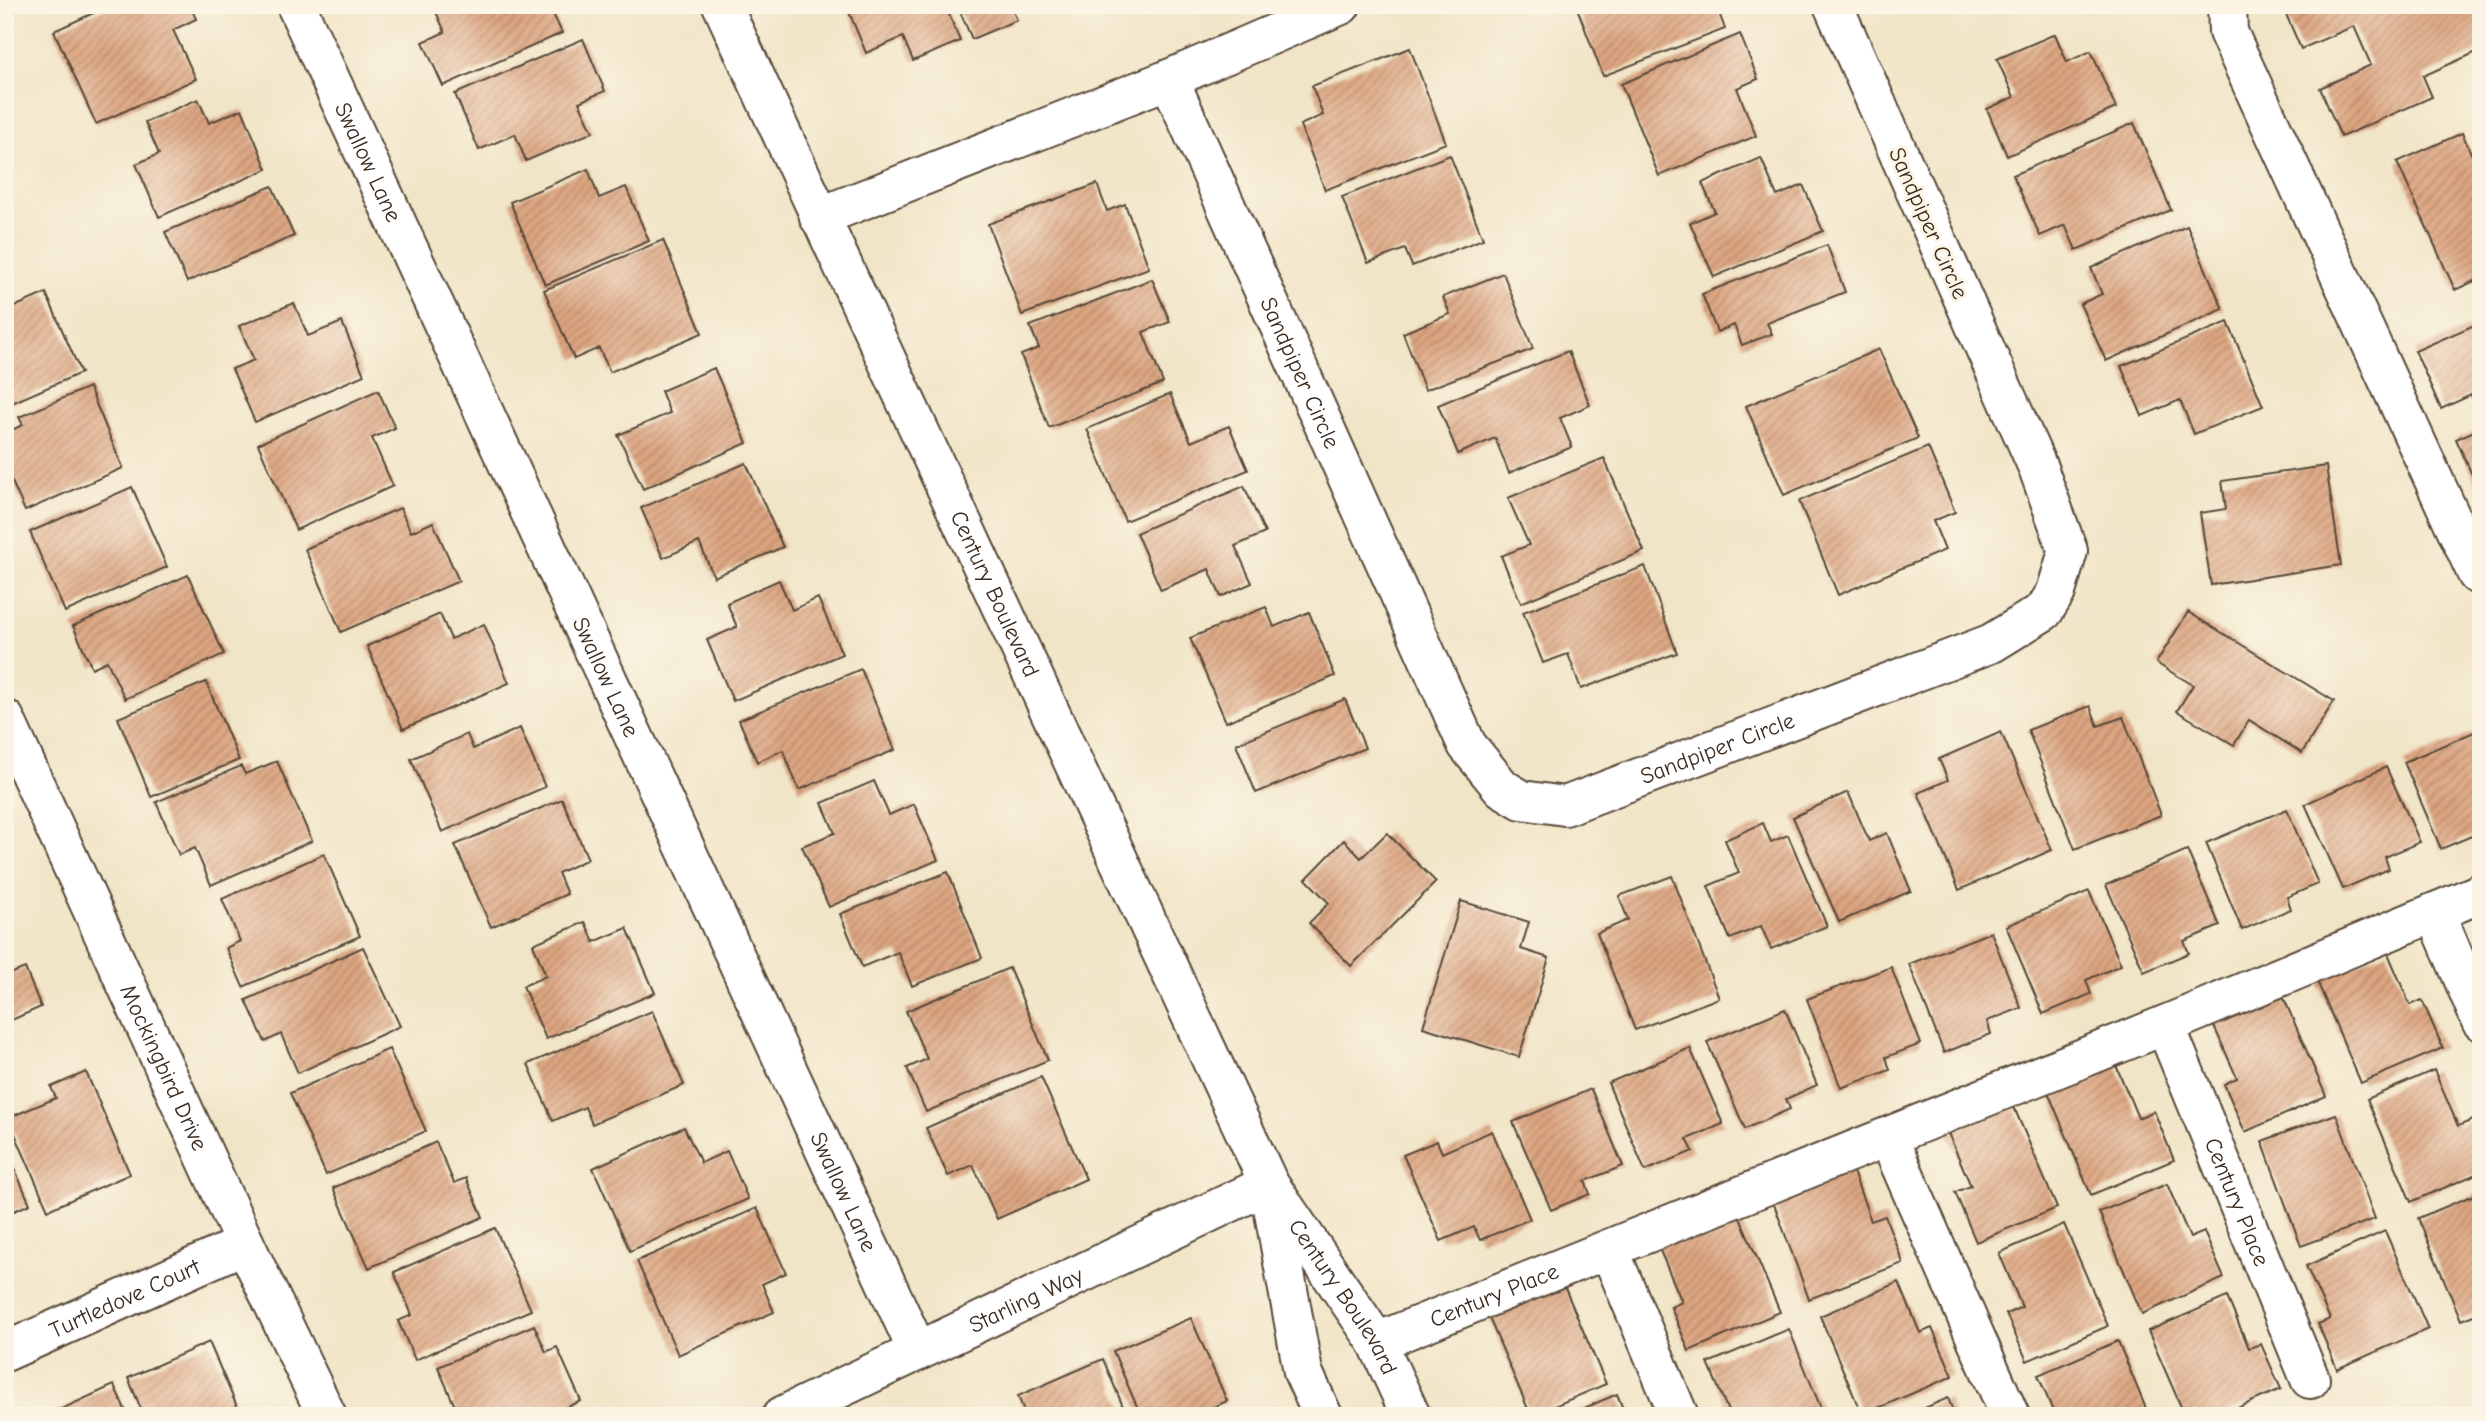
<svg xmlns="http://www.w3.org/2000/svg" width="2486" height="1421" font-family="'Comic Neue',sans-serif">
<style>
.building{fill:url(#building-hatch)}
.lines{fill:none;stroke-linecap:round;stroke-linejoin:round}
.minor-casing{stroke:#564637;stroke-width:42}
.tertiary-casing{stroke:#564637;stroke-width:42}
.minor{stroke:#fff;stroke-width:38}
.tertiary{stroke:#fff;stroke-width:38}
.labels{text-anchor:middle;stroke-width:6;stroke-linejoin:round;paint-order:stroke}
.street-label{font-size:23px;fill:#3b2a1e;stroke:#fcf5e5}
</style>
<defs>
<pattern id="building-hatch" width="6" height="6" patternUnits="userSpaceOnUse" patternTransform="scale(1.75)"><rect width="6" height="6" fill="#dda581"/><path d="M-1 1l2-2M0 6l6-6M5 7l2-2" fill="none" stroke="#b48769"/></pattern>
</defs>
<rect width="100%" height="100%" fill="#fcf5e5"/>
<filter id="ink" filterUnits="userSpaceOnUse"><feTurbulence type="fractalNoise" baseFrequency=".0143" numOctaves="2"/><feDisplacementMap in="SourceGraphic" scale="14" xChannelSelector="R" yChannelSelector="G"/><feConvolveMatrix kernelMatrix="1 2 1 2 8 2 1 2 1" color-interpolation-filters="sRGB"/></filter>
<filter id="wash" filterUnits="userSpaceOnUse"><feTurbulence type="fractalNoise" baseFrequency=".00686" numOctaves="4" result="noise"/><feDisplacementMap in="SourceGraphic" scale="28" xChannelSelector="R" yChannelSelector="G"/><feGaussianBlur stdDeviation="1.57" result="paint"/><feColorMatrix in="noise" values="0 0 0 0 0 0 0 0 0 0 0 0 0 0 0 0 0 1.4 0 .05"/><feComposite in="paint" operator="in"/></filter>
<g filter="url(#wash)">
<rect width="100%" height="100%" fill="#f1e5c7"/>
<g id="blocks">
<g class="building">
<path d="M 111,5 L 190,5 L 196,19 L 173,30 L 196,79 L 96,124 L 54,31 Z"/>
<path d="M 433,5 L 549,5 L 562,33 L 443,86 L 423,42 L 445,32 Z"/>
<path d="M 846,5 L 945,5 L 960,41 L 913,61 L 903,37 L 866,53 Z"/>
<path d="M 957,5 L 1010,5 L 1017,20 L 972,39 Z"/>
<path d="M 1576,5 L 1716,5 L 1725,29 L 1603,76 Z"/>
<path d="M 2282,5 L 2481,5 L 2481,50 L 2423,76 L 2432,97 L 2341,137 L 2320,88 L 2371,65 L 2354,26 L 2301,49 Z"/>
<path d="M 1740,34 L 1758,79 L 1737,88 L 1756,136 L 1659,176 L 1621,84 Z"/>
<path d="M 2055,34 L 2067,62 L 2091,51 L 2116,108 L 2007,156 L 1987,109 L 2014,97 L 1997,59 Z"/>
<path d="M 583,39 L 605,91 L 579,102 L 593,132 L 526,161 L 515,134 L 479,150 L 455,94 Z"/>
<path d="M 1410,48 L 1446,143 L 1325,190 L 1300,125 L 1323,115 L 1312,86 Z"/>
<path d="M 198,99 L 209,123 L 242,109 L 267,169 L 159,217 L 136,164 L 159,154 L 145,122 Z"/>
<path d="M 2134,123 L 2171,210 L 2076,250 L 2065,225 L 2040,236 L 2013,175 Z"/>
<path d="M 2462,133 L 2481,175 L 2481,278 L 2455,290 L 2397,162 Z"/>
<path d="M 1450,155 L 1483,239 L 1412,266 L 1405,249 L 1368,263 L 1342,197 Z"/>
<path d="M 1761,158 L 1777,196 L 1803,185 L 1823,231 L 1714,277 L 1690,223 L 1715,212 L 1702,183 Z"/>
<path d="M 588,169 L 599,198 L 626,187 L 649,241 L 545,285 L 510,202 Z"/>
<path d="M 1097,184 L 1107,211 L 1125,204 L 1149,268 L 1022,315 L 988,224 Z"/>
<path d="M 272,186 L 294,236 L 187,282 L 165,232 Z"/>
<path d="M 2187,226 L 2223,309 L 2106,361 L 2080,304 L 2102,294 L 2091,268 Z"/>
<path d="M 663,240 L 702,333 L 610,372 L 599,348 L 574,359 L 544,290 Z"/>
<path d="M 1827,245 L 1845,292 L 1767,323 L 1772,334 L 1742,345 L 1734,325 L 1717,332 L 1702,294 Z"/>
<path d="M 1503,273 L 1533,349 L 1425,390 L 1403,333 L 1450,314 L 1443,297 Z"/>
<path d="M 1152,279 L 1170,322 L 1143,332 L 1163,383 L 1049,428 L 1021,355 L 1039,348 L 1030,326 Z"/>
<path d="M 46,293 L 81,373 L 5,406 L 5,311 Z"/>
<path d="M 294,303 L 308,336 L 342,322 L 364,375 L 255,422 L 232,369 L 254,360 L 239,326 Z"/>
<path d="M 2228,322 L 2263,406 L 2194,434 L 2180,400 L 2142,416 L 2121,366 Z"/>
<path d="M 2481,322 L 2481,416 L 2471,395 L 2441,409 L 2415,351 Z"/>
<path d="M 1879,349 L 1918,438 L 1784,495 L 1746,406 Z"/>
<path d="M 1568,351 L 1590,405 L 1560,418 L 1572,447 L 1509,473 L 1495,438 L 1458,454 L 1438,405 Z"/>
<path d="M 714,368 L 747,443 L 643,489 L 618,435 L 670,413 L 661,391 Z"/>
<path d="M 89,387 L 123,468 L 25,511 L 5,466 L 5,433 L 23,425 L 19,417 Z"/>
<path d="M 378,390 L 395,428 L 372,438 L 393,486 L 296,530 L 258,444 Z"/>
<path d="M 1170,394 L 1191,442 L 1229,426 L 1248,470 L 1125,521 L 1087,429 Z"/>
<path d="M 2481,428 L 2481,495 L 2456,439 Z"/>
<path d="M 1928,447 L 1955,512 L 1933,521 L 1945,550 L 1838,595 L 1799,501 Z"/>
<path d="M 1604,458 L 1644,551 L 1521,603 L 1501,556 L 1529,545 L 1508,498 Z"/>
<path d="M 746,463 L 783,547 L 714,577 L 699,542 L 663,558 L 641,508 Z"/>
<path d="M 2326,466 L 2341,565 L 2211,585 L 2200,513 L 2226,509 L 2222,481 Z"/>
<path d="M 1244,486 L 1265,533 L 1235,546 L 1252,583 L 1221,597 L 1209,569 L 1161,590 L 1136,533 Z"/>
<path d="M 132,487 L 167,567 L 65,612 L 30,532 Z"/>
<path d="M 400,508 L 411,532 L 433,522 L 459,581 L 341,632 L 305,549 Z"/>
<path d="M 1645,566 L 1677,653 L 1581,689 L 1568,654 L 1543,663 L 1523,612 Z"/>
<path d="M 188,575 L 224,654 L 125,699 L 107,661 L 92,668 L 73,626 Z"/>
<path d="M 779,580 L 792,610 L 818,598 L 842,654 L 733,701 L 707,640 L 737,627 L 727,603 Z"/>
<path d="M 1266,607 L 1274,627 L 1309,612 L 1335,676 L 1226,722 L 1190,638 Z"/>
<path d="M 2188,612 L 2334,701 L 2302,753 L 2249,720 L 2234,745 L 2177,711 L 2193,685 L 2156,663 Z"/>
<path d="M 440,614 L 451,639 L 484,624 L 509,683 L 403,729 L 367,646 Z"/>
<path d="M 861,669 L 895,750 L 799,790 L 783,750 L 757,762 L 739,720 Z"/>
<path d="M 206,682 L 239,760 L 151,797 L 118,718 Z"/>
<path d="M 1345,699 L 1365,748 L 1256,793 L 1236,744 Z"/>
<path d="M 2090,706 L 2098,726 L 2123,717 L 2161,815 L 2075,849 L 2028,730 Z"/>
<path d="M 520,728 L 545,787 L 442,832 L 411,759 L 467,734 L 473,749 Z"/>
<path d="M 2481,729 L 2481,832 L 2441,849 L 2404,762 Z"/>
<path d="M 2001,732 L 2052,850 L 1959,890 L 1918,793 L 1948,780 L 1939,759 Z"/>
<path d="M 277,761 L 312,841 L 211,885 L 195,848 L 179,855 L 156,802 L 241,766 L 245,774 Z"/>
<path d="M 2386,767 L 2420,842 L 2385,857 L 2389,869 L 2343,889 L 2305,804 Z"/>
<path d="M 874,781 L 889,815 L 914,804 L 938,860 L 829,907 L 802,846 L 835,833 L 822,803 Z"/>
<path d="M 1848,792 L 1869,841 L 1887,833 L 1911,891 L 1839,922 L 1793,817 Z"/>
<path d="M 562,799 L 588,859 L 558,873 L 567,894 L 491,927 L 455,845 Z"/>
<path d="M 2287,809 L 2318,884 L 2287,897 L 2291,909 L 2242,930 L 2206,843 Z"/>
<path d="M 1763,823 L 1771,842 L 1788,835 L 1827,926 L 1771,949 L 1761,926 L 1730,939 L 1708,886 L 1739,873 L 1725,840 Z"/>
<path d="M 1387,833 L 1436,882 L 1351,966 L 1309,923 L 1329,903 L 1306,879 L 1344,840 L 1361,858 Z"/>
<path d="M 2187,850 L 2220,926 L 2184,941 L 2189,953 L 2144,972 L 2106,885 Z"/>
<path d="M 324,854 L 360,936 L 243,987 L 226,948 L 240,941 L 222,899 Z"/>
<path d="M 948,872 L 982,958 L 912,986 L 898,952 L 862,967 L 840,914 Z"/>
<path d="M 1672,876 L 1719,998 L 1635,1030 L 1597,933 L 1628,920 L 1619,896 Z"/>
<path d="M 2089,891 L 2121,965 L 2086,980 L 2091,994 L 2043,1014 L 2006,926 Z"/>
<path d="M 1461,901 L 1529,922 L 1521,949 L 1549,958 L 1519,1057 L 1423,1027 Z"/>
<path d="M 585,922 L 594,942 L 627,928 L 655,993 L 546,1039 L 523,986 L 546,976 L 533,944 Z"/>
<path d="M 1991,932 L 2021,1008 L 1987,1021 L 1991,1034 L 1944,1053 L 1909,964 Z"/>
<path d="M 363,947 L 400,1026 L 298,1073 L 281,1034 L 265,1042 L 246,1000 Z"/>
<path d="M 2387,951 L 2410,1005 L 2422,1000 L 2443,1048 L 2361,1083 L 2317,981 Z"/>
<path d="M 1891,967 L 1921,1044 L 1886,1057 L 1890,1070 L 1841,1088 L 1807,999 Z"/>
<path d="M 25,968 L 41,1007 L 5,1023 L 5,976 Z"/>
<path d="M 1009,968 L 1048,1060 L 926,1112 L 907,1068 L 927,1059 L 906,1011 Z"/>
<path d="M 2282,994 L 2326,1096 L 2245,1132 L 2224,1084 L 2237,1078 L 2213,1024 Z"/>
<path d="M 1785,1009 L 1817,1085 L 1786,1099 L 1790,1109 L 1745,1129 L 1707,1042 Z"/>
<path d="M 652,1011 L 684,1085 L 592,1124 L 585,1107 L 553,1121 L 528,1064 Z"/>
<path d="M 1690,1048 L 1723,1124 L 1687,1139 L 1693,1151 L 1645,1171 L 1608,1083 Z"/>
<path d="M 389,1049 L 426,1131 L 326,1175 L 290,1093 Z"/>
<path d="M 2115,1063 L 2138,1118 L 2154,1111 L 2174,1160 L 2091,1195 L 2048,1092 Z"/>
<path d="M 2434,1070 L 2458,1126 L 2473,1120 L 2481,1138 L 2481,1172 L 2411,1202 L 2367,1099 Z"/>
<path d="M 86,1072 L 130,1174 L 48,1210 L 8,1118 L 56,1098 L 51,1087 Z"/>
<path d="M 1041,1077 L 1086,1179 L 997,1219 L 973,1165 L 948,1176 L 926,1128 Z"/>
<path d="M 1591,1089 L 1623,1166 L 1585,1181 L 1590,1194 L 1551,1210 L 1513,1122 Z"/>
<path d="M 2013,1105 L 2057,1208 L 1976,1242 L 1955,1192 L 1971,1186 L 1948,1133 Z"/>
<path d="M 2336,1114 L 2375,1219 L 2301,1246 L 2262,1141 Z"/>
<path d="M 684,1127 L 701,1163 L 727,1151 L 748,1199 L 630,1251 L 593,1168 Z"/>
<path d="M 1492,1131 L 1530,1219 L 1480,1240 L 1474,1227 L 1441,1241 L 1403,1155 L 1437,1141 L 1442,1153 Z"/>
<path d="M 436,1142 L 454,1183 L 466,1178 L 483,1217 L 369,1268 L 333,1188 Z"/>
<path d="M 5,1147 L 30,1204 L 5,1215 Z"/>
<path d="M 1852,1169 L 1871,1221 L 1885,1216 L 1903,1263 L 1809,1299 L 1772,1199 Z"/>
<path d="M 2167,1184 L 2190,1238 L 2204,1232 L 2224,1278 L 2142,1314 L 2099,1212 Z"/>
<path d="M 2481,1192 L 2481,1312 L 2461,1320 L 2418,1218 Z"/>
<path d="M 757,1208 L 786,1273 L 762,1284 L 774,1312 L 678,1355 L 637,1261 Z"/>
<path d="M 1738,1213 L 1780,1312 L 1689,1351 L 1671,1307 L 1682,1302 L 1658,1246 Z"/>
<path d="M 2064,1224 L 2108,1326 L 2027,1361 L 2006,1314 L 2022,1307 L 1999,1253 Z"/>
<path d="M 495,1228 L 531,1310 L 415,1360 L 398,1321 L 412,1315 L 394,1272 Z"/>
<path d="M 2385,1231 L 2428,1329 L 2337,1369 L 2318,1324 L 2330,1319 L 2306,1266 Z"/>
<path d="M 1899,1282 L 1920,1333 L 1932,1328 L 1953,1376 L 1862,1415 L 1820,1316 Z"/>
<path d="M 1564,1286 L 1606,1384 L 1531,1416 L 1489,1318 Z"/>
<path d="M 2227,1297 L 2249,1348 L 2261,1344 L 2281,1389 L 2219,1416 L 2185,1416 L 2148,1331 Z"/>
<path d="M 1191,1318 L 1227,1401 L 1193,1416 L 1141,1416 L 1113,1351 Z"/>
<path d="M 534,1325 L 546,1352 L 557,1347 L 581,1401 L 547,1416 L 459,1416 L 438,1367 Z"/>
<path d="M 1789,1329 L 1824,1416 L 1730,1416 L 1708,1363 Z"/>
<path d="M 2118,1341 L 2149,1416 L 2055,1416 L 2038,1375 Z"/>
<path d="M 209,1342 L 241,1416 L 144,1416 L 128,1378 Z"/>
<path d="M 1103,1359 L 1127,1416 L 1026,1416 L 1018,1396 Z"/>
<path d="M 114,1385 L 128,1416 L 46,1416 Z"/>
<path d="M 1617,1394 L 1626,1416 L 1566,1416 Z"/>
<path d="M 1948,1398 L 1955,1416 L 1906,1416 Z"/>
</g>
</g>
</g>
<g filter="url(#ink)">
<use href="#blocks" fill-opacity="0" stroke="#564637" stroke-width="2"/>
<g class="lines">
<defs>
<g id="minor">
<path id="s1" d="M 296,5 L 917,1350"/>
<path id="s2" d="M 1341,5 L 1169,79 L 1467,745 L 1502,788 L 1522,800 L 1565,806 L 1992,643 L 2044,611 L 2056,592 L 2068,551 L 2038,468 L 1833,5"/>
<path d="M 2227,5 L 2228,32 L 2477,574 L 2481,572"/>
<path d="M 819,217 L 1169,79"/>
<path id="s3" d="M 5,719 L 245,1244 L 327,1416"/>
<path d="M 2435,912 L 2481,1021"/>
<path id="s4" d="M 2165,1025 L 2310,1379"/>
<path d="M 1888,1137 L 2010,1416"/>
<path d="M 1609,1249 L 1679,1416"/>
<path id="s5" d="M 1377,1342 L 2165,1025 L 2481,893"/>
<path id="s6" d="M 5,1352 L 245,1244"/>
<path id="s7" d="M 782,1416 L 1269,1184"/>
</g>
<g id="tertiary">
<path id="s8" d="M 722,5 L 1269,1184 L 1377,1342 L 1411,1416"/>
<path d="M 1271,1196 L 1303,1372 L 1323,1416"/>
</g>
</defs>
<use href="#minor" class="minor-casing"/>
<use href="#tertiary" class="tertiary-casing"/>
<use href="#minor" class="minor"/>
<use href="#tertiary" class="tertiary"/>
</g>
</g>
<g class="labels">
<g class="street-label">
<text dy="8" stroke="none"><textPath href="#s1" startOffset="173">Swallow Lane</textPath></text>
<text transform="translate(1929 223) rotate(66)" y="8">Sandpiper Circle</text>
<text dy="8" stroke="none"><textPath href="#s2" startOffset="509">Sandpiper Circle</textPath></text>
<text dy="8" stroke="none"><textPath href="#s8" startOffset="649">Century Boulevard</textPath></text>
<text dy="8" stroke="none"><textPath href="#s1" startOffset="740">Swallow Lane</textPath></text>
<text dy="8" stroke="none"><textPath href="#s2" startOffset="1202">Sandpiper Circle</textPath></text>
<text dy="8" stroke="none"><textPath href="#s3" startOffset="383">Mockingbird Drive</textPath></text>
<text dy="8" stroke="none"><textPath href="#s1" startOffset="1307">Swallow Lane</textPath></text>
<text dy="8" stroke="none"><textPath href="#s4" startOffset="191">Century Place</textPath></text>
<text dy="8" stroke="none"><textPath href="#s5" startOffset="126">Century Place</textPath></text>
<text dy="8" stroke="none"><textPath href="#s6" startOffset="131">Turtledove Court</textPath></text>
<text dy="8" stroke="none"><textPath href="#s8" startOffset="1435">Century Boulevard</textPath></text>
<text dy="8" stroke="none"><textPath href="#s7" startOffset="270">Starling Way</textPath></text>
</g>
</g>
<rect width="2486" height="1421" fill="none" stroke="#fcf5e5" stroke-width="28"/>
</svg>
